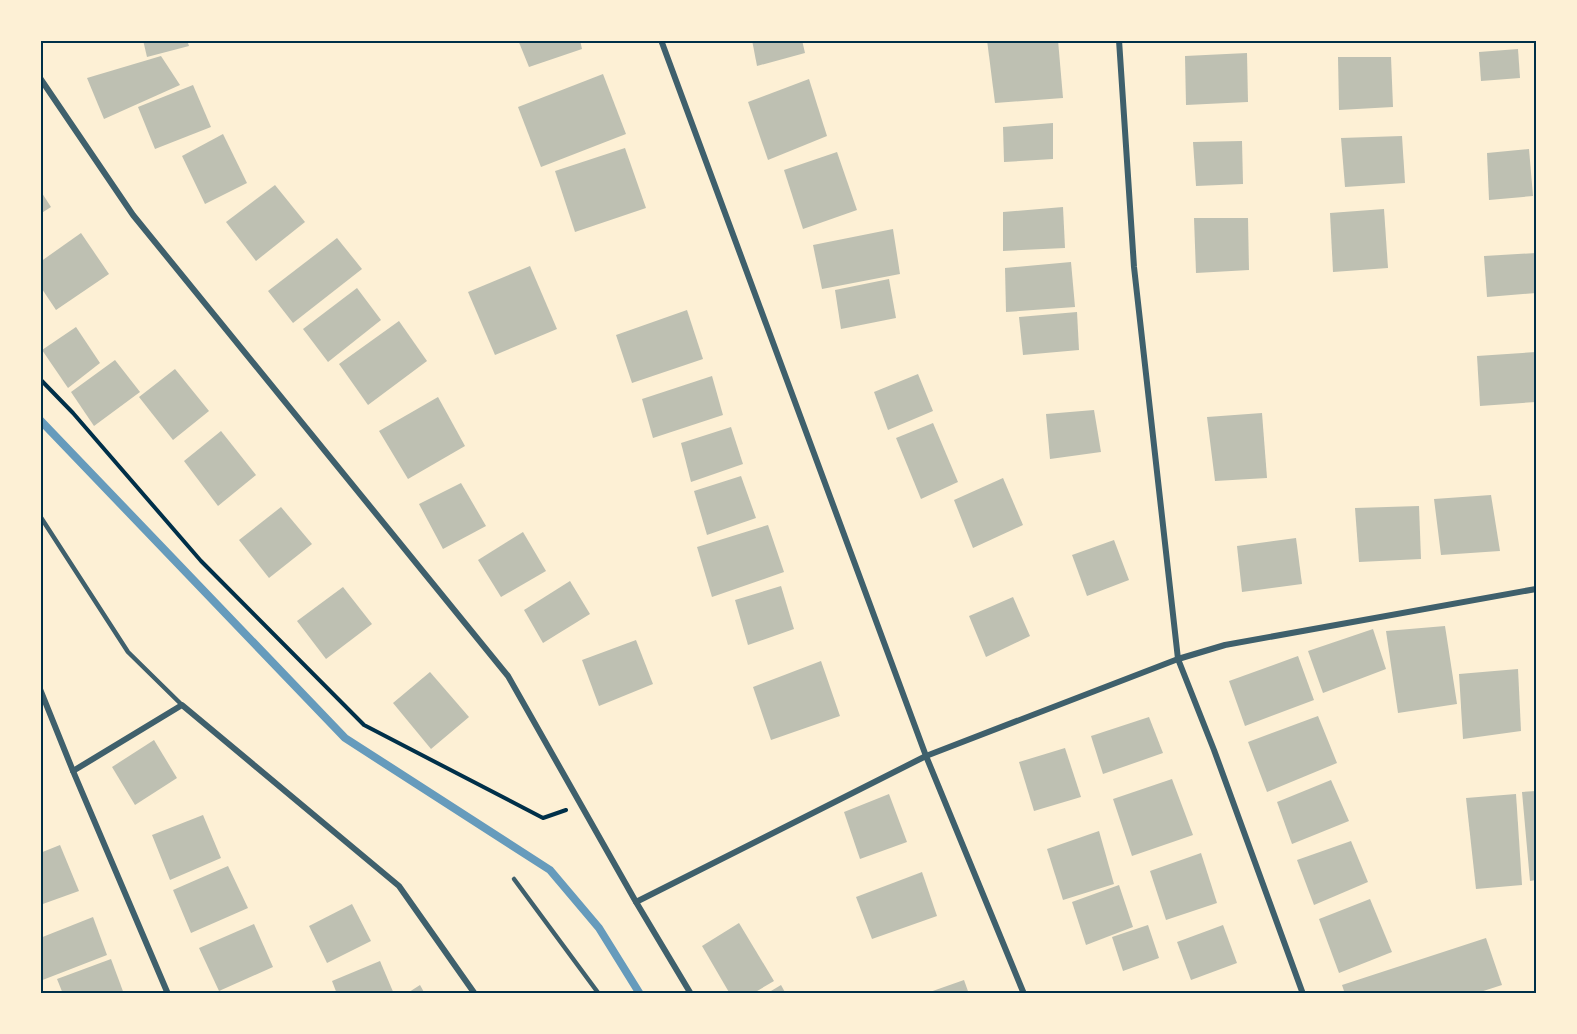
<svg xmlns="http://www.w3.org/2000/svg" width="1577" height="1034" font-family="Bitter,serif">
<style>
.lines{fill:none;stroke-linecap:round;stroke-linejoin:round}
.stream{stroke:#669bbc;stroke-width:8}
.building{fill:#bec0b2}
.path{stroke:#003049;stroke-width:4}
.service{stroke:#3f606c;stroke-width:4.5}
.minor{stroke:#3f606c;stroke-width:6}
.neatline{fill:none;stroke:#003049;stroke-width:2}
</style>
<rect width="100%" height="100%" fill="#fdf0d5"/>
<g class="lines">
<path class="stream" d="M 40,420 L 345,738 L 550,870 L 599,928 L 640,994"/>
</g>
<g class="building">
<path d="M 143,40 L 187,40 L 189,46 L 147,57 Z"/>
<path d="M 518,40 L 580,40 L 582,49 L 529,67 Z"/>
<path d="M 752,40 L 802,40 L 805,53 L 757,66 Z"/>
<path d="M 987,40 L 1058,40 L 1063,98 L 995,103 Z"/>
<path d="M 1518,49 L 1520,78 L 1481,81 L 1479,52 Z"/>
<path d="M 1247,53 L 1248,102 L 1186,105 L 1185,56 Z"/>
<path d="M 161,56 L 180,85 L 104,119 L 87,78 Z"/>
<path d="M 1338,57 L 1391,57 L 1393,107 L 1339,110 Z"/>
<path d="M 603,74 L 626,134 L 541,167 L 518,107 Z"/>
<path d="M 809,79 L 827,136 L 768,160 L 748,102 Z"/>
<path d="M 193,85 L 211,127 L 155,149 L 138,107 Z"/>
<path d="M 1053,123 L 1053,159 L 1004,162 L 1003,127 Z"/>
<path d="M 223,134 L 247,183 L 205,204 L 182,156 Z"/>
<path d="M 1402,136 L 1405,183 L 1345,187 L 1341,138 Z"/>
<path d="M 1242,141 L 1243,184 L 1196,186 L 1193,142 Z"/>
<path d="M 625,148 L 646,208 L 575,232 L 555,171 Z"/>
<path d="M 1529,149 L 1533,196 L 1489,200 L 1487,153 Z"/>
<path d="M 837,152 L 857,210 L 803,229 L 784,170 Z"/>
<path d="M 275,185 L 305,222 L 256,261 L 226,222 Z"/>
<path d="M 40,190 L 51,207 L 40,214 Z"/>
<path d="M 1063,207 L 1065,248 L 1003,251 L 1003,212 Z"/>
<path d="M 1384,209 L 1388,268 L 1333,272 L 1330,213 Z"/>
<path d="M 1194,218 L 1248,218 L 1249,270 L 1196,273 Z"/>
<path d="M 893,229 L 900,274 L 822,289 L 813,245 Z"/>
<path d="M 81,233 L 109,274 L 56,310 L 40,286 L 40,262 Z"/>
<path d="M 337,238 L 362,269 L 293,323 L 268,291 Z"/>
<path d="M 1536,253 L 1536,293 L 1487,297 L 1484,256 Z"/>
<path d="M 1071,262 L 1075,307 L 1006,312 L 1005,268 Z"/>
<path d="M 530,266 L 557,329 L 495,355 L 468,292 Z"/>
<path d="M 889,279 L 896,318 L 841,329 L 835,290 Z"/>
<path d="M 357,288 L 381,320 L 328,362 L 303,329 Z"/>
<path d="M 687,310 L 703,359 L 632,383 L 616,335 Z"/>
<path d="M 1077,312 L 1079,350 L 1023,355 L 1019,317 Z"/>
<path d="M 399,321 L 427,361 L 368,405 L 339,364 Z"/>
<path d="M 76,327 L 100,363 L 68,388 L 42,350 Z"/>
<path d="M 1536,352 L 1536,402 L 1480,406 L 1477,356 Z"/>
<path d="M 115,360 L 140,392 L 94,426 L 71,392 Z"/>
<path d="M 175,369 L 209,411 L 173,440 L 139,397 Z"/>
<path d="M 918,374 L 933,411 L 888,430 L 874,392 Z"/>
<path d="M 712,376 L 723,415 L 653,438 L 642,399 Z"/>
<path d="M 438,397 L 465,446 L 408,479 L 379,431 Z"/>
<path d="M 1094,410 L 1101,452 L 1050,459 L 1046,414 Z"/>
<path d="M 1262,413 L 1267,478 L 1215,481 L 1207,417 Z"/>
<path d="M 933,423 L 958,482 L 921,499 L 896,438 Z"/>
<path d="M 731,427 L 743,464 L 691,482 L 681,443 Z"/>
<path d="M 221,431 L 256,475 L 218,506 L 184,461 Z"/>
<path d="M 741,476 L 756,518 L 707,535 L 694,491 Z"/>
<path d="M 1003,478 L 1023,525 L 973,548 L 954,500 Z"/>
<path d="M 461,483 L 486,526 L 443,549 L 419,504 Z"/>
<path d="M 1491,495 L 1500,551 L 1441,555 L 1434,499 Z"/>
<path d="M 1419,506 L 1421,559 L 1359,562 L 1355,508 Z"/>
<path d="M 281,507 L 312,544 L 269,578 L 239,540 Z"/>
<path d="M 768,525 L 784,572 L 712,597 L 697,547 Z"/>
<path d="M 523,532 L 546,571 L 501,597 L 478,560 Z"/>
<path d="M 1296,538 L 1302,584 L 1242,592 L 1237,546 Z"/>
<path d="M 1114,540 L 1129,580 L 1087,596 L 1072,555 Z"/>
<path d="M 570,581 L 590,614 L 543,643 L 524,610 Z"/>
<path d="M 781,586 L 794,629 L 748,645 L 735,600 Z"/>
<path d="M 343,587 L 372,624 L 326,659 L 297,621 Z"/>
<path d="M 1013,597 L 1030,636 L 986,657 L 969,616 Z"/>
<path d="M 1445,626 L 1457,704 L 1398,713 L 1386,631 Z"/>
<path d="M 1373,629 L 1386,669 L 1323,693 L 1308,651 Z"/>
<path d="M 636,640 L 653,684 L 599,706 L 582,660 Z"/>
<path d="M 1298,656 L 1314,700 L 1245,726 L 1229,681 Z"/>
<path d="M 821,661 L 840,716 L 771,740 L 753,687 Z"/>
<path d="M 1518,669 L 1521,731 L 1463,739 L 1459,674 Z"/>
<path d="M 430,672 L 469,717 L 431,749 L 393,703 Z"/>
<path d="M 1318,716 L 1337,763 L 1267,792 L 1248,742 Z"/>
<path d="M 1149,717 L 1163,753 L 1103,774 L 1091,736 Z"/>
<path d="M 154,740 L 177,778 L 135,805 L 112,767 Z"/>
<path d="M 1065,748 L 1081,797 L 1034,811 L 1019,762 Z"/>
<path d="M 1172,779 L 1193,835 L 1132,856 L 1113,799 Z"/>
<path d="M 1331,780 L 1349,821 L 1292,844 L 1277,802 Z"/>
<path d="M 1536,791 L 1536,880 L 1530,881 L 1522,792 Z"/>
<path d="M 889,794 L 907,842 L 860,859 L 844,812 Z"/>
<path d="M 1516,794 L 1522,885 L 1476,889 L 1466,798 Z"/>
<path d="M 203,815 L 221,858 L 170,880 L 152,835 Z"/>
<path d="M 1099,831 L 1114,884 L 1063,900 L 1047,849 Z"/>
<path d="M 1351,841 L 1368,882 L 1314,905 L 1297,860 Z"/>
<path d="M 60,845 L 79,891 L 40,905 L 40,853 Z"/>
<path d="M 1201,853 L 1217,903 L 1166,920 L 1150,871 Z"/>
<path d="M 228,866 L 248,908 L 191,933 L 173,890 Z"/>
<path d="M 922,872 L 937,916 L 872,939 L 856,897 Z"/>
<path d="M 1119,885 L 1133,927 L 1086,945 L 1072,902 Z"/>
<path d="M 1370,899 L 1392,952 L 1339,973 L 1319,919 Z"/>
<path d="M 352,904 L 371,941 L 327,963 L 309,926 Z"/>
<path d="M 93,917 L 107,955 L 40,981 L 40,938 Z"/>
<path d="M 739,923 L 774,981 L 752,994 L 730,994 L 702,946 Z"/>
<path d="M 254,924 L 273,967 L 219,991 L 199,948 Z"/>
<path d="M 1148,925 L 1159,958 L 1123,971 L 1112,937 Z"/>
<path d="M 1223,925 L 1237,963 L 1191,980 L 1177,942 Z"/>
<path d="M 1486,938 L 1502,985 L 1474,994 L 1345,994 L 1342,985 Z"/>
<path d="M 111,959 L 124,994 L 63,994 L 57,979 Z"/>
<path d="M 380,961 L 394,994 L 337,994 L 332,981 Z"/>
<path d="M 964,980 L 969,994 L 927,994 L 927,993 Z"/>
<path d="M 420,985 L 425,994 L 406,994 Z"/>
<path d="M 781,985 L 786,994 L 766,994 Z"/>
</g>
<g class="lines">
<path class="path" d="M 40,379 L 73,413 L 201,561 L 364,725 L 543,818 L 566,810"/>
<g class="service">
<path d="M 40,516 L 128,652 L 182,705"/>
<path d="M 514,879 L 599,994"/>
</g>
<g class="minor">
<path d="M 661,40 L 926,756 L 1024,994"/>
<path d="M 1119,40 L 1134,267 L 1178,659 L 1214,750 L 1303,994"/>
<path d="M 40,78 L 133,215 L 508,676 L 636,902 L 691,994"/>
<path d="M 40,689 L 73,771 L 168,994"/>
<path d="M 73,771 L 182,705 L 399,886 L 475,994"/>
<path d="M 636,902 L 926,756 L 1178,659 L 1225,645 L 1536,589"/>
</g>
</g>
<rect width="1577" height="1034" fill="none" stroke="#fdf0d5" stroke-width="84"/>
<rect x="42" y="42" width="1493" height="950" class="neatline"/>
</svg>
